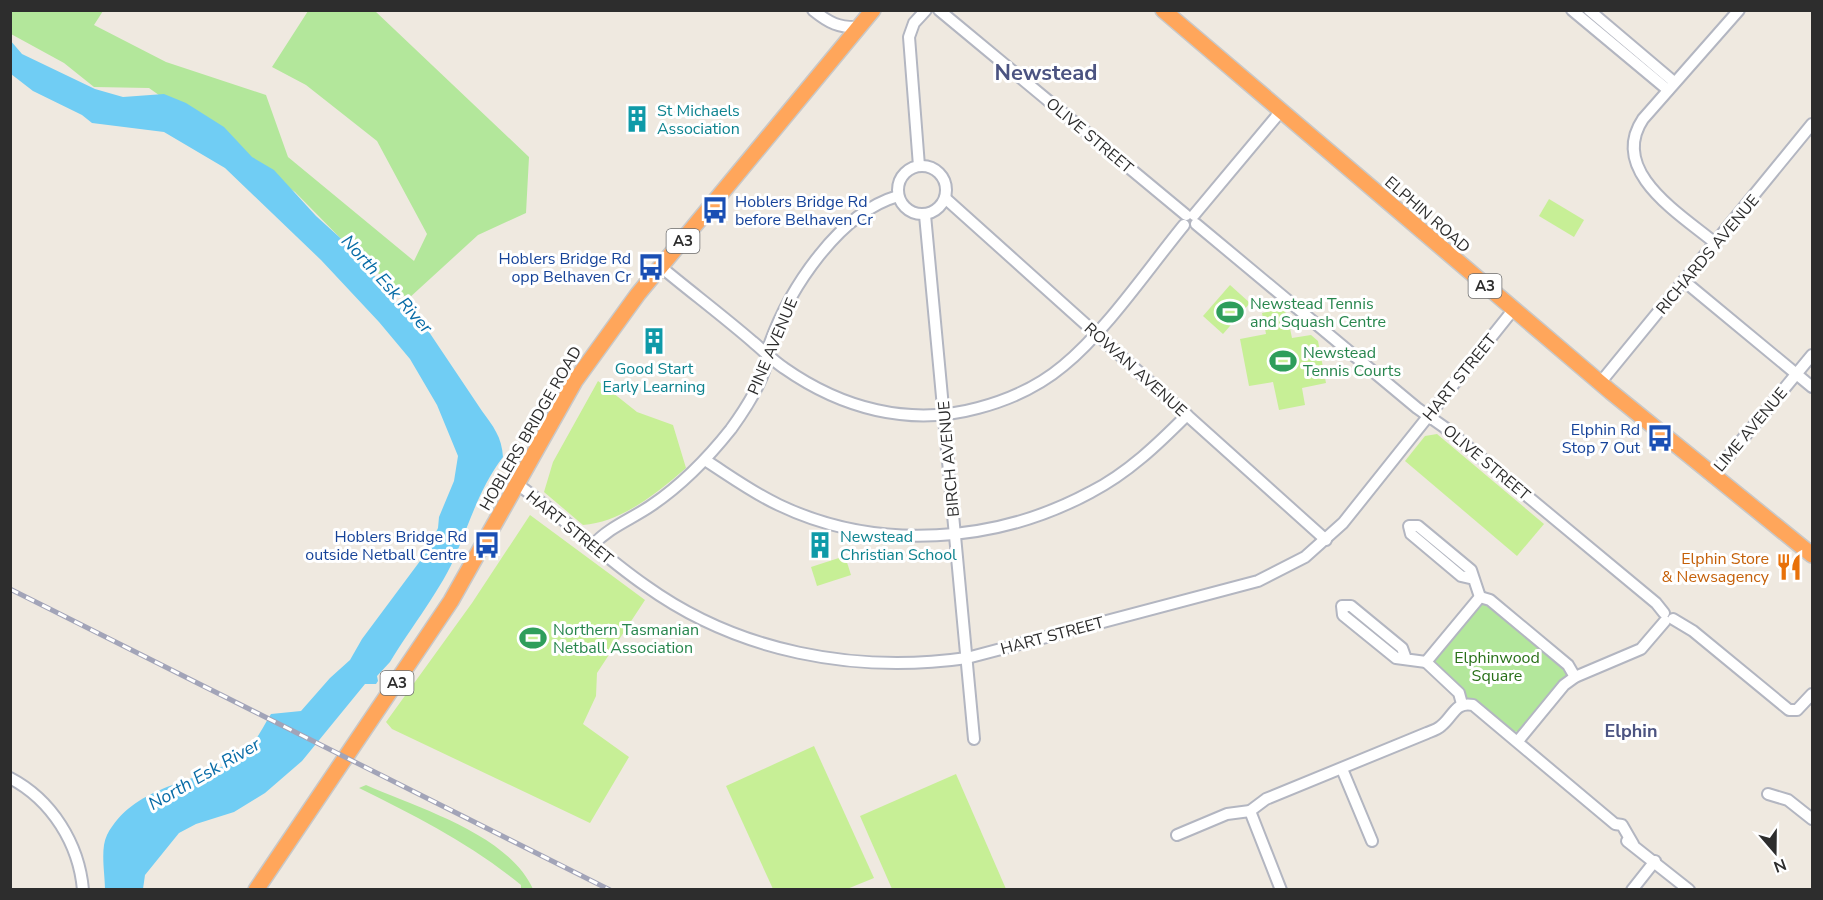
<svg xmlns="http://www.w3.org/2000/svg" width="1823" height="900" font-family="'Nunito Sans',sans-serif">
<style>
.green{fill:#b3e79b}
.pitch{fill:#c7ef96}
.water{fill:#70cdf4}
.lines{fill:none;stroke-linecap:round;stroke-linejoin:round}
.minor-casing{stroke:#b3b6c1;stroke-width:14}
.highway-casing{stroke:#c8c8c8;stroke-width:18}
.minor{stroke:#fff;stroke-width:10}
.highway{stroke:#ffa65b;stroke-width:15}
.rail-casing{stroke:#a2a4b8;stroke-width:5}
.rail{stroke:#fff;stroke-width:3;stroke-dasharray:9;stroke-linecap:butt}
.labels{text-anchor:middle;stroke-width:6;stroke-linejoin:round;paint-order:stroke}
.shield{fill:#fff;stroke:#6c6c6c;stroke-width:1.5}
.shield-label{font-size:15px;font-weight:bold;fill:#2d2d2d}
.culture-label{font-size:16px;fill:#0d838f;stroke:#fff;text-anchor:start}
.street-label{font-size:16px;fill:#2d2d2d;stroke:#fff}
.transit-label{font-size:16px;fill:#164399;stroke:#fff;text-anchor:end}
.leisure-label{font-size:16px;fill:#27864d;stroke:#fff;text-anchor:start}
.food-label{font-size:16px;fill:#c56008;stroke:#fff;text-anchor:end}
.park-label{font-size:16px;fill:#287018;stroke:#fff}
.water-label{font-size:18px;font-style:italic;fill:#086ca7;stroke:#fff}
.neighbourhood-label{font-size:18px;font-weight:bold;fill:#4b5381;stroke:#fff}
.district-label{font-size:22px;font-weight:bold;fill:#4b5381;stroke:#fff}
</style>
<rect width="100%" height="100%" fill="#efe9e0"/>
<g class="green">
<path d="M 10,11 L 103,11 L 94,25 L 166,62 L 266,95 L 288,157 L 414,261 L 427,234 L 377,141 L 306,85 L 272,67 L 308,11 L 375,11 L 529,157 L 526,213 L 478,235 L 408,299 L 356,254 L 295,192 L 149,88 L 94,87 L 64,63 L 11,34 Z"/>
<path d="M 1481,603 L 1489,605 L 1567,671 L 1566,679 L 1518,732 L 1512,731 L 1465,698 L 1433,665 L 1433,659 Z"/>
<path d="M 366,785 C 418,808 508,834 533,889 L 521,889 L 521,885 C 471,844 416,816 359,788 Z"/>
</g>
<g class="pitch">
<path d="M 1549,199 L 1584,220 L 1574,237 L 1539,216 Z"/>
<path d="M 1230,285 L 1250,303 L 1223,334 L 1203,316 Z"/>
<path d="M 1282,309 L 1287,314 L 1292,338 L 1311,335 L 1318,341 L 1326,383 L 1302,388 L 1305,405 L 1279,410 L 1273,382 L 1249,386 L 1240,339 L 1266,334 L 1262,313 Z"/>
<path d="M 598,381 L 637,412 L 673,425 L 686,468 C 657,493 622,522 583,525 L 544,492 L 553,462 Z"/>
<path d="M 1437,434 L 1544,524 L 1517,556 L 1405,461 L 1425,436 Z"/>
<path d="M 530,515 L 645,600 L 597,673 L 596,696 L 583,724 L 629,757 L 590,823 L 392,729 L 386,722 L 472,603 Z"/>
<path d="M 845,556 L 851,575 L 817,586 L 811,567 Z"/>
<path d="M 814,746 L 874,878 L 847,889 L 773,889 L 726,786 Z"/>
<path d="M 956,774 L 1006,889 L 892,889 L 860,816 Z"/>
</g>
<path class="water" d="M 10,40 L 22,54 L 95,89 L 123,97 L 164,94 L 186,103 L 224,127 L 252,157 L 274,170 L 316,216 L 348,245 L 398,303 L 427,329 L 482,411 C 493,426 502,437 503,457 C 481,486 471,518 457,552 C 442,589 411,627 390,662 L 377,676 L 378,681 L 376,684 L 365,684 L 302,761 L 265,793 L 234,812 L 196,824 L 179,833 L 145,875 L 143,889 L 105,889 C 105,874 100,849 107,835 C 134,785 193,784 235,760 C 253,749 261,730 271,714 L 301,711 L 330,678 L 350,660 L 362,639 L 426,553 L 438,528 L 439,517 L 454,481 L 458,456 L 437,405 L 410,359 L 379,322 L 321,260 L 225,168 L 164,132 L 92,123 L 82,115 L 33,91 L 11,74 Z"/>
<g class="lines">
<defs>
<g id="minor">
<path d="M 813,10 C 829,23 839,28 859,27"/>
<path d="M 939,10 L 1186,215"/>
<path d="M 1572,10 L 1668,90"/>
<path d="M 1589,10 L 1674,82"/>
<circle cx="922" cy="190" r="24"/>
<path d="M 919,166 L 909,37 L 914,23 L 926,10"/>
<path d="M 945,198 L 1326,540"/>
<path d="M 925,215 L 974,739"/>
<path d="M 1194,215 L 1281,111"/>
<path d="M 1196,224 L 1417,408 L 1444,427 L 1656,603 L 1664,613"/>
<path d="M 1715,243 C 1680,214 1608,171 1643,119 L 1739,10"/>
<path d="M 661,267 C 691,292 723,316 753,342 C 763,350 773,361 784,368 C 841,408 909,427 978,408 C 1008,400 1038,387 1063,366 C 1106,331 1148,269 1184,225"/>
<path d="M 1684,281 L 1812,387"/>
<path d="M 1600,383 L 1812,124"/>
<path d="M 705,460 C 730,476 753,493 779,505 C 877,552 997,543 1091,492 C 1128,473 1158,444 1187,415"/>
<path d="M 1712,476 L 1812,355"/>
<path d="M 517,484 C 562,516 601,555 646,586 C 738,652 855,674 967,658 L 1258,581 L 1305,557 L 1343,523 L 1513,310"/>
<path d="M 593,545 C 609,527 632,519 652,505 C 683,484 708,458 731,429 C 744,411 760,387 766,365 C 768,358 767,350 770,343 C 790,288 839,213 898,196"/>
<path d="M 1474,579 L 1461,576 L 1411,534 L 1409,526 L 1418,526 L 1471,570 L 1480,597"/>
<path d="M 1673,619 L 1693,631 L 1789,710 L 1797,710 L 1812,694"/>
<path d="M 1406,659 L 1402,648 L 1351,606 L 1342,606 L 1343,615 L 1396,658 L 1426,662"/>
<path d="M 1462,704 L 1459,693 L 1426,662 L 1480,597 L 1490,600 L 1568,665 L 1575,677"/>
<path d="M 1518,741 L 1564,685 L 1575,677 L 1641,649 L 1665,621"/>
<path d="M 1342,769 L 1372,841"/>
<path d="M 10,778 C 52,800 79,844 83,890"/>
<path d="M 1768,794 L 1788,800 L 1812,819"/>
<path d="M 1250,811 L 1281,890"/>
<path d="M 1177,835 L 1227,814 L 1250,811 L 1266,799 L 1427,733 C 1432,731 1438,729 1441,726 C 1453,717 1455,701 1473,705 L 1615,824 L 1622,825 L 1633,844"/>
<path d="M 1627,841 L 1689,890"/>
<path d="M 1632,890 L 1655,861"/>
</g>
<g id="highway">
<path d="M 1163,10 L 1611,392 L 1812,555"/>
<path d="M 256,890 L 451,601 L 575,381 L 638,294 L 873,10"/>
</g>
</defs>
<use href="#minor" class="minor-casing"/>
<use href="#highway" class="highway-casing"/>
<use href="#minor" class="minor"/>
<use href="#highway" class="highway"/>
<defs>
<path id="rail" d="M 10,589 L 610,890"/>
</defs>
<use href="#rail" class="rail-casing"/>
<use href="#rail" class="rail"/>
</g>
<defs>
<symbol id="building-bare" viewBox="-9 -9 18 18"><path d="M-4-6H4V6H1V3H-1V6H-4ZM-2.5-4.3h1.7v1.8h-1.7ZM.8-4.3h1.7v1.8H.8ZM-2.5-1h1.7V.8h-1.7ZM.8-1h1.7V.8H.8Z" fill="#0f9aa8" stroke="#fff" stroke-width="2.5" paint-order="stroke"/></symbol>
<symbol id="bus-bare" viewBox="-9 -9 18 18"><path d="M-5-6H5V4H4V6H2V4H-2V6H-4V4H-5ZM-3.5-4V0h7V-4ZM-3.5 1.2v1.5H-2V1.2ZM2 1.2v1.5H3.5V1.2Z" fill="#1a4fb4" stroke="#fff" stroke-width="2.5" paint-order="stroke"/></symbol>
<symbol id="stadium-bare" viewBox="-9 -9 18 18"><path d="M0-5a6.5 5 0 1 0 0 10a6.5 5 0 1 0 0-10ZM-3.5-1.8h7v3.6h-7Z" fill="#2e9e5b" stroke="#fff" stroke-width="2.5" paint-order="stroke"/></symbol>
<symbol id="restaurant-bare" viewBox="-9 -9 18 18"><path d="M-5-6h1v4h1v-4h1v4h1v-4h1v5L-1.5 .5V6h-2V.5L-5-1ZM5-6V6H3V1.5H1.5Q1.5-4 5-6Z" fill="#e8710a" stroke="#fff" stroke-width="2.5" paint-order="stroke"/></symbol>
</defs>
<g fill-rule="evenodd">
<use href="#building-bare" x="618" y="100" width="38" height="38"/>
<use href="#bus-bare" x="696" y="191" width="38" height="38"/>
<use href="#bus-bare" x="632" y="248" width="38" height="38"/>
<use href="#stadium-bare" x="1211" y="293" width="38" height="38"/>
<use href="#building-bare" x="635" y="322" width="38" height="38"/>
<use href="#stadium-bare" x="1264" y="342" width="38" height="38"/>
<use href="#bus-bare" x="1641" y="419" width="38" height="38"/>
<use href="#bus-bare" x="468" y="526" width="38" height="38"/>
<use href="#building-bare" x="801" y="526" width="38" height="38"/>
<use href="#restaurant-bare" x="1770" y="548" width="38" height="38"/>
<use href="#stadium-bare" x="514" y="619" width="38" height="38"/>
</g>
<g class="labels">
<g class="shield">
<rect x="666.5" y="229" width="33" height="24" rx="4.5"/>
<rect x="1468.5" y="274" width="33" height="24" rx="4.5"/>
<rect x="380.5" y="671" width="33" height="24" rx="4.5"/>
</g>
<g class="shield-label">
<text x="683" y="246">A3</text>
<text x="1485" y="291">A3</text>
<text x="397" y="688">A3</text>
</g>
<g class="culture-label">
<text x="657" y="116">St Michaels<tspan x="657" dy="18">Association</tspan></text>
<text x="654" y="374" text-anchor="middle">Good Start<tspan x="654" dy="18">Early Learning</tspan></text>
<text x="840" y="542">Newstead<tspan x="840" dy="18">Christian School</tspan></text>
</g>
<g class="street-label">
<text transform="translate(1090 135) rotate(40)" y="6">OLIVE STREET</text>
<text transform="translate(1428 214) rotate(41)" y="6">ELPHIN ROAD</text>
<text transform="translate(1707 254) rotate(-50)" y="6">RICHARDS AVENUE</text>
<text transform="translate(772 346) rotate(-67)" y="6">PINE AVENUE</text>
<text transform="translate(1136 369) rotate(42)" y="6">ROWAN AVENUE</text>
<text transform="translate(1459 377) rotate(-51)" y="6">HART STREET</text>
<text transform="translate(530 428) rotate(-60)" y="6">HOBLERS BRIDGE ROAD</text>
<text transform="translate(1750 429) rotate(-50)" y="6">LIME AVENUE</text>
<text transform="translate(948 459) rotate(-95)" y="6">BIRCH AVENUE</text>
<text transform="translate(1487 462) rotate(40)" y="6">OLIVE STREET</text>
<text transform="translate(570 527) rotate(39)" y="6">HART STREET</text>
<text transform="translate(1052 635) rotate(-15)" y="6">HART STREET</text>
</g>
<g class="transit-label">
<text x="735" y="207" text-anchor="start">Hoblers Bridge Rd<tspan x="735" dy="18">before Belhaven Cr</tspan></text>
<text x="631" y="264">Hoblers Bridge Rd<tspan x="631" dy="18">opp Belhaven Cr</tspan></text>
<text x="1640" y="435">Elphin Rd<tspan x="1640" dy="18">Stop 7 Out</tspan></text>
<text x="467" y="542">Hoblers Bridge Rd<tspan x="467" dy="18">outside Netball Centre</tspan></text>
</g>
<g class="leisure-label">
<text x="1250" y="309">Newstead Tennis<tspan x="1250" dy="18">and Squash Centre</tspan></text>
<text x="1303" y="358">Newstead<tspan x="1303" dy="18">Tennis Courts</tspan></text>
<text x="553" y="635">Northern Tasmanian<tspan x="553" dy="18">Netball Association</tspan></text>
</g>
<g class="food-label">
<text x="1769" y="564">Elphin Store<tspan x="1769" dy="18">&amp; Newsagency</tspan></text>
</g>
<g class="park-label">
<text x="1497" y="663">Elphinwood<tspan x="1497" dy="18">Square</tspan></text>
</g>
<g class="water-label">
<text transform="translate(387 284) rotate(48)" y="6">North Esk River</text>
<text transform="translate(204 774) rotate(-30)" y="6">North Esk River</text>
</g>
<g class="neighbourhood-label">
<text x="1631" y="737">Elphin</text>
</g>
<g class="district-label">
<text x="1046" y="80">Newstead</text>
</g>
</g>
<rect width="1823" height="900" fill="none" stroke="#2d2d2d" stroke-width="24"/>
<g transform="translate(1775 852) rotate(160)" stroke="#ffffff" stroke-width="4.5" paint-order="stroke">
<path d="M0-4.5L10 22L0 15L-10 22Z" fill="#2d2d2d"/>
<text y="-9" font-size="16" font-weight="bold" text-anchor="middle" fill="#2d2d2d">N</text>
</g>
</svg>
